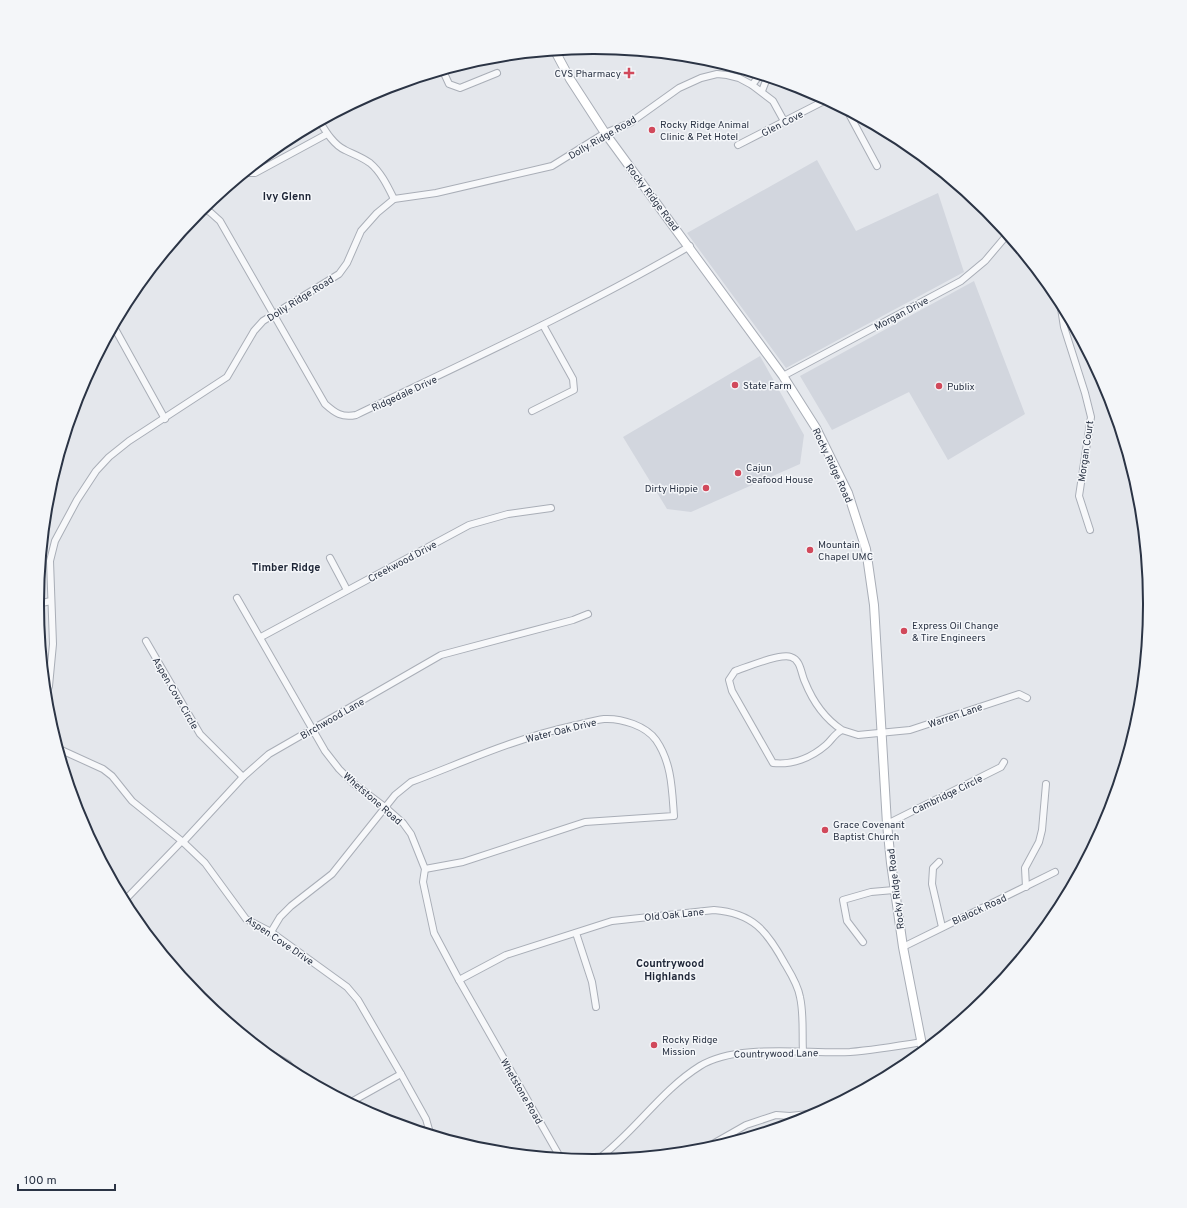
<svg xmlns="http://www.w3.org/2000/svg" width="1187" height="1208" font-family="Overpass,sans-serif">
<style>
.built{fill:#d2d6de}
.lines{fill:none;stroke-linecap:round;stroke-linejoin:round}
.minor-casing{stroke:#a9aeb7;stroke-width:8}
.secondary-casing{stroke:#a9aeb7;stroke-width:10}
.minor{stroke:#f7f8fa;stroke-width:6}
.secondary{stroke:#fff;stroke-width:8}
.poi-dot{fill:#d1495b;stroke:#f4f6f9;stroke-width:1.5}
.labels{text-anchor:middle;stroke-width:3;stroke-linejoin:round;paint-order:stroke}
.poi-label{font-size:10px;fill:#2b3445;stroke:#f4f6f9;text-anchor:start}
.street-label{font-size:10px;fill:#2b3445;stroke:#f4f6f9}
.neighbourhood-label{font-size:11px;font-weight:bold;fill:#1d2536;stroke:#f4f6f9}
.rim{fill:none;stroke:#2b3445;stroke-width:2}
</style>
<rect width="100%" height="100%" fill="#e4e7ec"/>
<g class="built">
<path d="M 817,160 L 856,231 L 938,193 L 964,272 L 786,368 L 687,233 Z"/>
<path d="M 974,281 L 1025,414 L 948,460 L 909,392 L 832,430 L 800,376 Z"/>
<path d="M 760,356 L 804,435 L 800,464 L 691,512 L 667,509 L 623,437 Z"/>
</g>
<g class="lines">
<defs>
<g id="minor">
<path d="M 443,71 L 449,84 L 460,88 L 497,73"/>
<path d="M 752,85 L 759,76"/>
<path d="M 762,91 L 767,78"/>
<path d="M 848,112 L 877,166"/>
<path d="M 320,122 C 326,132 334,145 345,150 C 353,154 362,157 370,163 C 381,172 388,187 394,199"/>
<path d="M 738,145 L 826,100"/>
<path d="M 245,173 L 255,173 L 327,134"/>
<path d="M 201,209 L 210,212 L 220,221 L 325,404 C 335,413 342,418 356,415 C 468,361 582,309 690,246"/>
<path d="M 1060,302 L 1064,327 L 1085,393 L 1091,417 L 1079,496 L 1090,530"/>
<path d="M 114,327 L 165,419"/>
<path d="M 783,376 L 961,281 L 985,261 L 1007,235"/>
<path d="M 532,411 L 574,390 L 573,379 L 543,325"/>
<path d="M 330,558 L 347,590"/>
<path d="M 237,598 L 325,751 L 339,769 L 353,783 L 386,808 L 403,823 L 411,834 L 425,869 L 423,882 L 434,933 L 459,980 L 560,1157"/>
<path d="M 37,604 L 51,601"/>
<path d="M 261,637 L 469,525 L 508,514 L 551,508"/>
<path d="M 146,641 L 200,734 L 243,777"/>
<path d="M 46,694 L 49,686 L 53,644 L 50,561 L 55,541 L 77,500 L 96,471 L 109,457 L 129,441 L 227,377 L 254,331 L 263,321 L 339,274 L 347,263 L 361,231 L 377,213 L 394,199 L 436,193 L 552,166 L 605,133 L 630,123 L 679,88 L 701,78 L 717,74 L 727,75 L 739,78 L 752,85 L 773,101 L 784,121"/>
<path d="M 842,730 C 824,718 813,702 805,682 C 801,674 801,660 791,657 C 780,653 747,667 735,671 L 729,680 L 732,691 L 773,763 C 792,765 811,758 826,745 C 832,740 834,734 842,730 L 858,735 L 910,730 L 1019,694 L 1027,698"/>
<path d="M 59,749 L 103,769 L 112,776 L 132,801 L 183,842 L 205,863 L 246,919 L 271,932 L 347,987 L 358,1000 L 401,1074 L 426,1119 L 430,1133"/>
<path d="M 887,824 L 1001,767 L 1004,762"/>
<path d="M 939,862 L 933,868 L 932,884 L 942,927"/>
<path d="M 1026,887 L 1025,868 L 1039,842 L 1042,830 L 1046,784"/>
<path d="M 124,901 L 180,843 L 183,842 L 243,777 L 269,754 L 441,655 L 573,620 L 588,614"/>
<path d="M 271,932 L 280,917 L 291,906 L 332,874 L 395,795 L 411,782 C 464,762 516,738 572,726 C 582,724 594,720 604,719 C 622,718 646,726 656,740 C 672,763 672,790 674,816 L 585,822 L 463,862 L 425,869"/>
<path d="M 576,933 L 592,982 L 596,1007"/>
<path d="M 863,942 L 847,921 L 843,900 L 871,892 L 894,890"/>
<path d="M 903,947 L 1055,872"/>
<path d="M 459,980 L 506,955 L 612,921 L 714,910 C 753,913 767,931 785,964 C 791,974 798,985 800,997 C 804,1015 802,1034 803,1052"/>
<path d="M 264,1050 L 288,1064 L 296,1073"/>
<path d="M 351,1102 L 401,1074"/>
<path d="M 702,1150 L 746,1125 L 776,1115 L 790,1116 L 817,1113"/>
<path d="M 597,1160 C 635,1132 660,1091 700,1066 C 737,1043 806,1054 850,1052 C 874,1050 898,1046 922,1042"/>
</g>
<path id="secondary" d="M 555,51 L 570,79 L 605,133 L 783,376 L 816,428 L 848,493 L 866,549 L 874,605 L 887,824 L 891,863 L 903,947 L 923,1050"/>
</defs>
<use href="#minor" class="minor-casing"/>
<use href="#secondary" class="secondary-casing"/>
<use href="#minor" class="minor"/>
<use href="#secondary" class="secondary"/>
</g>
<g class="poi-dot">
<path d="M627 67h4v4h4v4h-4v4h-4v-4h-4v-4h4z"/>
<circle cx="652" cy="130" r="4"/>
<circle cx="735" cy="385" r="4"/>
<circle cx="939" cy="386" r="4"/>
<circle cx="738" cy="473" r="4"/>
<circle cx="706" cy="488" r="4"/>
<circle cx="810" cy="550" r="4"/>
<circle cx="904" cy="631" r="4"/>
<circle cx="825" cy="830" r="4"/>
<circle cx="654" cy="1045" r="4"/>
</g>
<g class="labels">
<g class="poi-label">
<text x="621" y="77" text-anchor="end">CVS Pharmacy</text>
<text x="660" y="128">Rocky Ridge Animal<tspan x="660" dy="12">Clinic &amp; Pet Hotel</tspan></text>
<text x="743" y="389">State Farm</text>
<text x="947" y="390">Publix</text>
<text x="746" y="471">Cajun<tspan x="746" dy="12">Seafood House</tspan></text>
<text x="698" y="492" text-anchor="end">Dirty Hippie</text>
<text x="818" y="548">Mountain<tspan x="818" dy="12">Chapel UMC</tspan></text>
<text x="912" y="629">Express Oil Change<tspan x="912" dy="12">&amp; Tire Engineers</tspan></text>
<text x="833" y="828">Grace Covenant<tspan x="833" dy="12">Baptist Church</tspan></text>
<text x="662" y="1043">Rocky Ridge<tspan x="662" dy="12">Mission</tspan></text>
</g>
<g class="street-label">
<text transform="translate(782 123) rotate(-27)" y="4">Glen Cove</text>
<text transform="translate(602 137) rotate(-30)" y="4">Dolly Ridge Road</text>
<text transform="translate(653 197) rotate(53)" y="4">Rocky Ridge Road</text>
<text transform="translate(300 298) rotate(-32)" y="4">Dolly Ridge Road</text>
<text transform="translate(901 313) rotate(-28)" y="4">Morgan Drive</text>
<text transform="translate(404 393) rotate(-25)" y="4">Ridgedale Drive</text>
<text transform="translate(1085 451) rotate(-82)" y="4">Morgan Court</text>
<text transform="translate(833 465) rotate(65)" y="4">Rocky Ridge Road</text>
<text transform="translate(402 561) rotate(-28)" y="4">Creekwood Drive</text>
<text transform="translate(176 693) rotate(60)" y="4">Aspen Cove Circle</text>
<text transform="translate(955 715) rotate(-19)" y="4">Warren Lane</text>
<text transform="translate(332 718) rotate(-30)" y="4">Birchwood Lane</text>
<text transform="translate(561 730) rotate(-14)" y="4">Water Oak Drive</text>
<text transform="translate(947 794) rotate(-26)" y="4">Cambridge Circle</text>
<text transform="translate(373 798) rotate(41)" y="4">Whetstone Road</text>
<text transform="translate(895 889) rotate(-97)" y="4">Rocky Ridge Road</text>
<text transform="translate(979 909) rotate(-25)" y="4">Blalock Road</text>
<text transform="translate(674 914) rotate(-6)" y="4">Old Oak Lane</text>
<text transform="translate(280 940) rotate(34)" y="4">Aspen Cove Drive</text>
<text transform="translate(776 1053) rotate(-1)" y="4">Countrywood Lane</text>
<text transform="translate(522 1091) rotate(60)" y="4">Whetstone Road</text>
</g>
<g class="neighbourhood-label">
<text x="287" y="200">Ivy Glenn</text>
<text x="286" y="571">Timber Ridge</text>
<text x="670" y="967">Countrywood<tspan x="670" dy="13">Highlands</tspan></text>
</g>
</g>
<path d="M0 0H1187V1208H0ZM593 54H594A549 549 0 0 1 1143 603V605A549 549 0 0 1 594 1154H593A549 549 0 0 1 44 605V603A549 549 0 0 1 593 54Z" fill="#f4f6f9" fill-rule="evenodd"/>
<path class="rim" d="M593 54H594A549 549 0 0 1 1143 603V605A549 549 0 0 1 594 1154H593A549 549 0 0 1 44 605V603A549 549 0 0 1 593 54Z"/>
<path d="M18 1184v6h97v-6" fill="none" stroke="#2b3445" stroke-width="2"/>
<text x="24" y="1184" font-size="12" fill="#2b3445" stroke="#f4f6f9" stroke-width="3" paint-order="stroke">100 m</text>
</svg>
